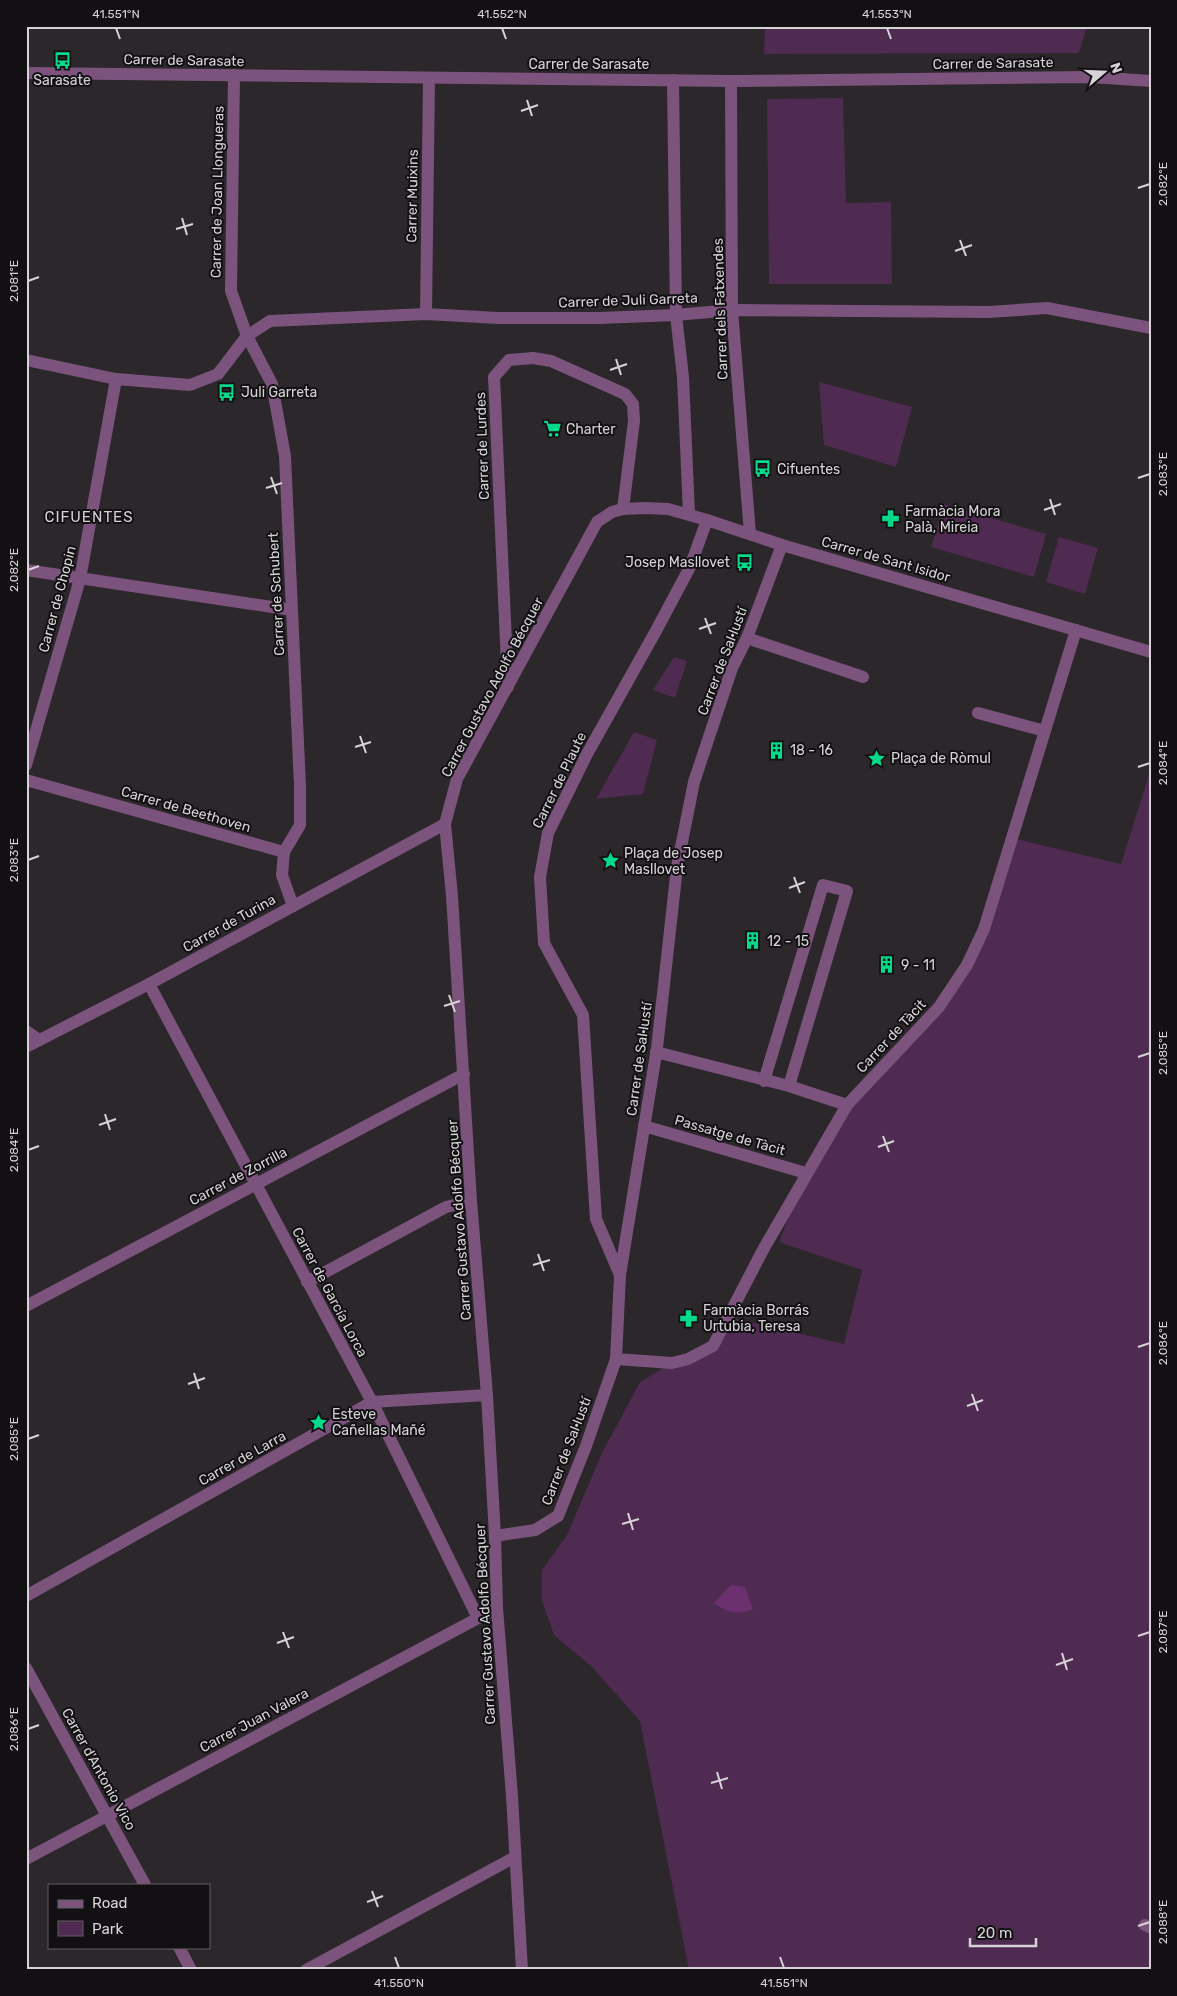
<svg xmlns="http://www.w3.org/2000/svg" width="1177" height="1996" font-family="Rubik,sans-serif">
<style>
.green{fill:#4f2a51}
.water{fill:#6c3070}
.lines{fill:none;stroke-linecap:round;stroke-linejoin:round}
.minor{stroke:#7b537d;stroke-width:12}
.ticks{fill:none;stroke:#d6d3d6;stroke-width:2}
.labels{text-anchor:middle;stroke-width:4;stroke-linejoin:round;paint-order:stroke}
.street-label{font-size:14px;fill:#d6d3d6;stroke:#121012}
.poi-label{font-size:14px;fill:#d6d3d6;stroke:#121012;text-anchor:start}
.neighbourhood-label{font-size:15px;letter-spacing:1px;fill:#d6d3d6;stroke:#121012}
.neatline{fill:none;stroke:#d6d3d6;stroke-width:2}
.ticks-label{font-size:12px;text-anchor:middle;fill:#d6d3d6}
</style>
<rect width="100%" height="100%" fill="#2b272b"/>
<g class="green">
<path d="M 765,26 L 1087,26 L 1079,53 L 764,54 Z"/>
<path d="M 843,98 L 846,203 L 891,202 L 892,284 L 769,284 L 767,99 Z"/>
<path d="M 819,382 L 912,407 L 896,467 L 824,445 Z"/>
<path d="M 944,504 L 1046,534 L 1034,577 L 931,547 Z"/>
<path d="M 1059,537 L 1098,548 L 1085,594 L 1046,582 Z"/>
<path d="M 674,657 L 687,661 L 675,698 L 653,690 Z"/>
<path d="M 634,732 L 657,740 L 643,794 L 596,799 Z"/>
<path d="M 1151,768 L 1151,1970 L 689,1970 L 640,1721 L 591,1666 L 554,1635 L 542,1601 L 542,1570 L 567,1535 L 602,1453 L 640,1382 L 672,1363 L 713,1346 L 729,1317 L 844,1344 L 862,1270 L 779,1242 L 806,1173 L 842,1114 L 967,965 L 1012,838 L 1121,864 Z"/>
</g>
<path class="water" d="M 731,1585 L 745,1587 L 753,1609 C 738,1615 727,1613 714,1603 Z"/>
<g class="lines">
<g class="minor">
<path d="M 26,73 L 731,81 L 1091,77 L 1151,81"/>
<path d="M 234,75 L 231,291 L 247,336 L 272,384 L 285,456 L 300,786 L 300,825 L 284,852 L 282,875 L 293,906"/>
<path d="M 673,80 L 676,315 L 683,377 L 689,514"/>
<path d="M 731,81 L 732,310 L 750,534"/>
<path d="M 426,314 L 429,78"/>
<path d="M 26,360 L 116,379 L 190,385 L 218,374 L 247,336 L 270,321 L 426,314 L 498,318 L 599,318 L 676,315 L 732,310 L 989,312 L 1047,308 L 1151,328"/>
<path d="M 26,570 L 292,610"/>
<path d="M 747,638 L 863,677"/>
<path d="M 508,687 L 494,377 L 509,360 L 533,358 L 551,361 L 625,394 L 633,404 L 634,421 L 623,509"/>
<path d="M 978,713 L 1045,731"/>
<path d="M 26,765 L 80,579 L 116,379"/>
<path d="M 26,780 L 284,852"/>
<path d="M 149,984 L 372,1402 L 478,1618"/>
<path d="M 26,1031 L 39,1040"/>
<path d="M 26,1047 L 149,984 L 445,824"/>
<path d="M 656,1052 L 789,1086 L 847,1105"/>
<path d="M 764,1081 L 823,885 L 847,891 L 789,1086"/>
<path d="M 644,1126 L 806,1173"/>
<path d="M 620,1275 L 596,1219 L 583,1015 L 544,943 L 540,877 L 548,833 L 587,754 L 657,629 L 690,567 L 707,520"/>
<path d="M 307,1282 L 446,1207 L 471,1201"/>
<path d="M 26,1306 L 464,1074"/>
<path d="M 616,1359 L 672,1363 L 688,1359 L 713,1346 L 764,1248 L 847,1105 L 939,1007 L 967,965 L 984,929 L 1076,630"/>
<path d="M 495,1536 L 535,1530 L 558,1516 L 586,1446 L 616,1359 L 620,1275 L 657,1048 L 677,867 L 694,782 L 732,668 L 747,638 L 782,545"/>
<path d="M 26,1596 L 372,1402 L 487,1395"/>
<path d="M 26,1668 L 145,1885"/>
<path d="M 26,1859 L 497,1608"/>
<path d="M 1145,1925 L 1151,1928"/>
<path d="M 179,1947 L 191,1970"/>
<path d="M 306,1970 L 515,1857"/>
<path d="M 522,1970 L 512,1796 L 497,1608 L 495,1536 L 487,1395 L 471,1201 L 452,896 L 445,824 L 457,779 L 597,522 L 612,512 L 623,509 L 645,508 L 668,509 L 707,520 L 782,545 L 1151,652"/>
</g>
</g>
<path class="ticks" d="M 116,28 L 120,39M 502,28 L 506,39M 887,28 L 891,39M 527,100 L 532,116M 521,111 L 538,105M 1138,188 L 1150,184M 182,218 L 187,235M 176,229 L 193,224M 960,240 L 966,256M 955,251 L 972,245M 28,281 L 39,277M 616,359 L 621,375M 610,370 L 627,364M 271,477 L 277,494M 1138,478 L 1150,474M 266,488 L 282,483M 1050,499 L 1055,515M 1044,510 L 1061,504M 28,570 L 39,566M 705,618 L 711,634M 699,629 L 716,623M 360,736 L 366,753M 355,747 L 371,742M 1138,767 L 1150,763M 28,860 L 39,856M 794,877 L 800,893M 789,888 L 805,882M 449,995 L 455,1012M 444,1006 L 460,1001M 1138,1057 L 1150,1053M 105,1114 L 110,1130M 99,1125 L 116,1119M 883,1136 L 889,1152M 878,1147 L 894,1141M 28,1150 L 39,1146M 538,1254 L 544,1271M 533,1265 L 550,1260M 1138,1347 L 1150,1343M 194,1373 L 199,1389M 188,1384 L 205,1378M 972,1394 L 978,1411M 967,1406 L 983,1400M 28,1439 L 39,1435M 628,1513 L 633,1530M 622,1524 L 639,1519M 283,1632 L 289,1648M 1138,1636 L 1150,1632M 277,1643 L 294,1637M 1062,1653 L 1067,1670M 1056,1665 L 1073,1659M 28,1729 L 39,1725M 717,1772 L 722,1789M 711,1783 L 728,1778M 372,1891 L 378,1907M 367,1902 L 383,1896M 1138,1926 L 1150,1922M 395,1957 L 399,1968M 780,1957 L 784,1968"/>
<defs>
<symbol id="bus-bare" viewBox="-9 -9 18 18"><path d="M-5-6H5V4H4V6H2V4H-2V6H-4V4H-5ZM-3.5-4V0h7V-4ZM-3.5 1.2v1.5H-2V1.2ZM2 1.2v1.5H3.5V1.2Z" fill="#07d98b" stroke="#121012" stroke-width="2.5" paint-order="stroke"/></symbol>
<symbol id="supermarket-bare" viewBox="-9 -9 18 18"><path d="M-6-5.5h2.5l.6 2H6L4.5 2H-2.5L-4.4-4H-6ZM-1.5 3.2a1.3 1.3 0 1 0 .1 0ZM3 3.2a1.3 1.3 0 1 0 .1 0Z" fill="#07d98b" stroke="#121012" stroke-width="2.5" paint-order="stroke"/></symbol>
<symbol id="pharmacy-bare" viewBox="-9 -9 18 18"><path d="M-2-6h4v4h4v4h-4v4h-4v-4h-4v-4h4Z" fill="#07d98b" stroke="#121012" stroke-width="2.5" paint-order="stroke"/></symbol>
<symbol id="building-bare" viewBox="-9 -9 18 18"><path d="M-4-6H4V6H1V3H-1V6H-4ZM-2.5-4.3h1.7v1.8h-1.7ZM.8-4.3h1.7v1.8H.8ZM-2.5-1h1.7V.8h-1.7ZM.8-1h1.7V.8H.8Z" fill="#07d98b" stroke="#121012" stroke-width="2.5" paint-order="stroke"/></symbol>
<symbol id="sight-bare" viewBox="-9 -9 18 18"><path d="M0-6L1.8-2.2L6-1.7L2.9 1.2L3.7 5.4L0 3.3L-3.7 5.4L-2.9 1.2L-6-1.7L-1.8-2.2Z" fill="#07d98b" stroke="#121012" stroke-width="2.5" paint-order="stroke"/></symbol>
</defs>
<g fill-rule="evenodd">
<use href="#bus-bare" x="50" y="48" width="25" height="25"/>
<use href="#bus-bare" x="214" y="380" width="25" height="25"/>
<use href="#supermarket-bare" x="540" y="416" width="25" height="25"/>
<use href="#bus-bare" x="750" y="456" width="25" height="25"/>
<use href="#pharmacy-bare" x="878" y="506" width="25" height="25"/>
<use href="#bus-bare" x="732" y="550" width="25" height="25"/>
<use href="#building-bare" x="764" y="738" width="25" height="25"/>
<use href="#sight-bare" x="864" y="746" width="25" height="25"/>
<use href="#sight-bare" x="598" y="848" width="25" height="25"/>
<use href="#building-bare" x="740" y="928" width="25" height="25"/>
<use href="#building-bare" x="874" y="952" width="25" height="25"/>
<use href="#pharmacy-bare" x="676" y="1306" width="25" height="25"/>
<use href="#sight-bare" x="306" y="1410" width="25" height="25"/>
</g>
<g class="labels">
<g class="street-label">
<text transform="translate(184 60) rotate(1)" y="5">Carrer de Sarasate</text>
<text transform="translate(993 63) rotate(-1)" y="5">Carrer de Sarasate</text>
<text x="589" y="69">Carrer de Sarasate</text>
<text transform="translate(217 192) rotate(-89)" y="5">Carrer de Joan Llongueras</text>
<text transform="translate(412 196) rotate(-89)" y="5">Carrer Muixins</text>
<text transform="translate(628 300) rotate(-2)" y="5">Carrer de Juli Garreta</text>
<text transform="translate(720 309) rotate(-92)" y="5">Carrer dels Fatxendes</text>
<text transform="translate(482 446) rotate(-92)" y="5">Carrer de Lurdes</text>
<text transform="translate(886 559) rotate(16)" y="5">Carrer de Sant Isidor</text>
<text transform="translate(276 594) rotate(-93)" y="5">Carrer de Schubert</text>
<text transform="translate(57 599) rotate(-75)" y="5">Carrer de Chopin</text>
<text transform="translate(722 661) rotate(-69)" y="5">Carrer de Sal·lustí</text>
<text transform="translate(492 687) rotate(-62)" y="5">Carrer Gustavo Adolfo Bécquer</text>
<text transform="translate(559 780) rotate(-64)" y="5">Carrer de Plaute</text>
<text transform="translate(186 809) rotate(16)" y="5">Carrer de Beethoven</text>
<text transform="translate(229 923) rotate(-29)" y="5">Carrer de Turina</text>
<text transform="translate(891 1036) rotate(-47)" y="5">Carrer de Tàcit</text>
<text transform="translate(639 1059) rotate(-82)" y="5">Carrer de Sal·lustí</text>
<text transform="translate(730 1135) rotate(16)" y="5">Passatge de Tàcit</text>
<text transform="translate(238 1176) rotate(-28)" y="5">Carrer de Zorrilla</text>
<text transform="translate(459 1220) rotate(-94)" y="5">Carrer Gustavo Adolfo Bécquer</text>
<text transform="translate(330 1292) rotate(62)" y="5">Carrer de García Lorca</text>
<text transform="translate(566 1451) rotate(-69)" y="5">Carrer de Sal·lustí</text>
<text transform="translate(242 1458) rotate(-29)" y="5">Carrer de Larra</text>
<text transform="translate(485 1624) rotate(-93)" y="5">Carrer Gustavo Adolfo Bécquer</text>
<text transform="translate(254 1720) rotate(-28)" y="5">Carrer Juan Valera</text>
<text transform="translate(99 1769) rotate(61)" y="5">Carrer d'Antonio Vico</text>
</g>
<g class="poi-label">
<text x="62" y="85" text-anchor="middle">Sarasate</text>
<text x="241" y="397">Juli Garreta</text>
<text x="566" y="434">Charter</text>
<text x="777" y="474">Cifuentes</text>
<text x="905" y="516">Farmàcia Mora<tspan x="905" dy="16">Palà, Mireia</tspan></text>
<text x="730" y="567" text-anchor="end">Josep Masllovet</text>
<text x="790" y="755">18 - 16</text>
<text x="891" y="763">Plaça de Ròmul</text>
<text x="624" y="858">Plaça de Josep<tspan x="624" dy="16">Masllovet</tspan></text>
<text x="767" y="946">12 - 15</text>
<text x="901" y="970">9 - 11</text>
<text x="703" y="1315">Farmàcia Borrás<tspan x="703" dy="16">Urtubia, Teresa</tspan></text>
<text x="332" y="1419">Esteve<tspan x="332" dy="16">Cañellas Mañé</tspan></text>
</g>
<g class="neighbourhood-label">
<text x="89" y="522">CIFUENTES</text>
</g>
</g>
<rect width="1177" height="1996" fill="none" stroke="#121012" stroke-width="55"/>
<rect x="48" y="1884" width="162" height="65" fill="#121012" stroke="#605e60"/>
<rect x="58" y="1900" width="25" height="8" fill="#7b537d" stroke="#605e60"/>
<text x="92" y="1908" font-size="15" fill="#d6d3d6">Road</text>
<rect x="58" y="1921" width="25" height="15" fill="#4f2a51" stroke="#605e60"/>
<text x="92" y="1934" font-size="15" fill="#d6d3d6">Park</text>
<g transform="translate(1104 72) rotate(71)" stroke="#121012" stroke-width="4" paint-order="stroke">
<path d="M0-4L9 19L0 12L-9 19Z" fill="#d6d3d6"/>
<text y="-8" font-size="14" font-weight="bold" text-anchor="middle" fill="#d6d3d6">N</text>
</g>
<path d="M970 1938v8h66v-8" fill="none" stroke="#d6d3d6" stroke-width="2.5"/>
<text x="977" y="1938" font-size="15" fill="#d6d3d6" stroke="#121012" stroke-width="4" paint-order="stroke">20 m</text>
<rect x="28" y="28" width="1122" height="1940" class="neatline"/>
<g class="ticks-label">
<text x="116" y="18">41.551°N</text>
<text x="502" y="18">41.552°N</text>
<text x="887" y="18">41.553°N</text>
<text transform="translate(1163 184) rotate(-90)" y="4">2.082°E</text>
<text transform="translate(14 281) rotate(-90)" y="4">2.081°E</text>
<text transform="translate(1163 474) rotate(-90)" y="4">2.083°E</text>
<text transform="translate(14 570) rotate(-90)" y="4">2.082°E</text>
<text transform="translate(1163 763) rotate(-90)" y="4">2.084°E</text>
<text transform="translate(14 860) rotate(-90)" y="4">2.083°E</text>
<text transform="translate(1163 1053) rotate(-90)" y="4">2.085°E</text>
<text transform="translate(14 1150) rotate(-90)" y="4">2.084°E</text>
<text transform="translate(1163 1343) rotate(-90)" y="4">2.086°E</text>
<text transform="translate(14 1439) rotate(-90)" y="4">2.085°E</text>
<text transform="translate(1163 1632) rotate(-90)" y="4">2.087°E</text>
<text transform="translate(14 1729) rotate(-90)" y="4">2.086°E</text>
<text transform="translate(1163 1922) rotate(-90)" y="4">2.088°E</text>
<text x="399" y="1987">41.550°N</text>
<text x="784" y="1987">41.551°N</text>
</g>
</svg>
